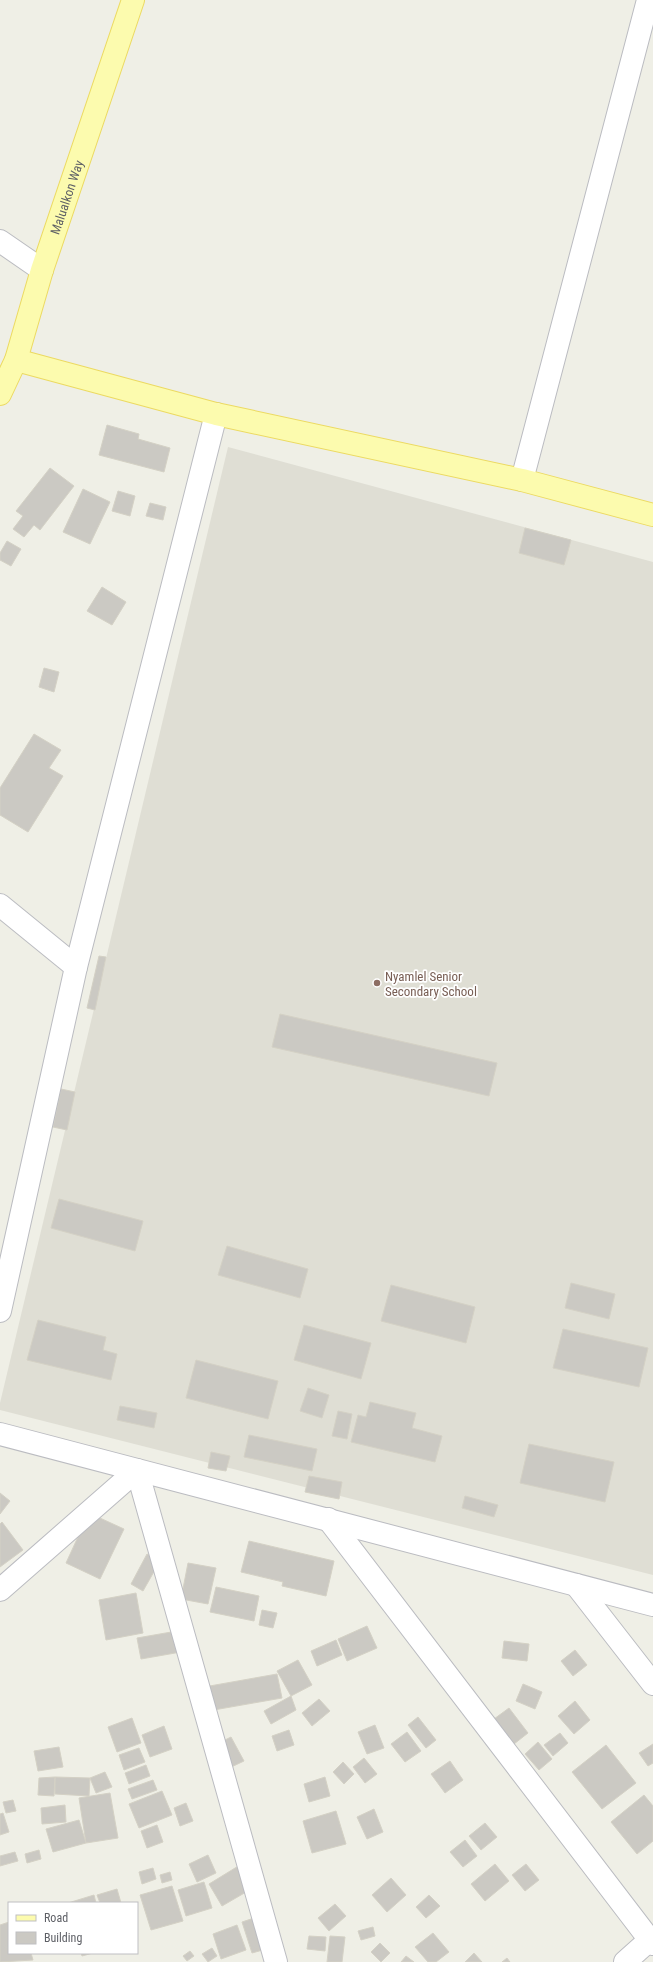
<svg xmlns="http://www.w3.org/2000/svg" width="653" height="1962" font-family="'Roboto Condensed',sans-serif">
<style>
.education{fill:#dfded4}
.building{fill:#cbc9c3;stroke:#d4d1c5}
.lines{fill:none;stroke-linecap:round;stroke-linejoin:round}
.minor-casing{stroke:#bbbcc1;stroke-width:24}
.major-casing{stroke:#ecda62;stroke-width:24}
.minor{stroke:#fff;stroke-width:22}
.major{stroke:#fcfbae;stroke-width:22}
.education-dot{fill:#8d6e63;stroke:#fff;stroke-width:1.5}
.labels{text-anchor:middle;stroke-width:3.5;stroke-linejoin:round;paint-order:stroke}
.street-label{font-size:13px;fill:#5e6066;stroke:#fff}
.education-label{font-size:13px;fill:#785e54;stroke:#fff;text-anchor:start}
</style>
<rect width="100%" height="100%" fill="#efefe6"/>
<path class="education" d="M 228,447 L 653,562 L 653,1575 L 0,1410 L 0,1403 Z"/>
<g class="building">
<path d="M 107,425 L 139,434 L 138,439 L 170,448 L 164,472 L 99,455 Z"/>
<path d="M 50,468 L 74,486 L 40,530 L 34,525 L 24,537 L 13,529 L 23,516 L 16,511 Z"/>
<path d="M 83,489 L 110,502 L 90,544 L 63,532 Z"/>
<path d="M 118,491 L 135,496 L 130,516 L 112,511 Z"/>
<path d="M 150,503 L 166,507 L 163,520 L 146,516 Z"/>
<path d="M 525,528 L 571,540 L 564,565 L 519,553 Z"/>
<path d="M 7,541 L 21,549 L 11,566 L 0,560 L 0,553 Z"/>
<path d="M 102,587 L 126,602 L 112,625 L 87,611 Z"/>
<path d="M 44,668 L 59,672 L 54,692 L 39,687 Z"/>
<path d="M 34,734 L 61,750 L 49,768 L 63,776 L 28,832 L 0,815 L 0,788 Z"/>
<path d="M 99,956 L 106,957 L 95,1010 L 87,1008 Z"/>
<path d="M 280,1014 L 497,1063 L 489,1096 L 272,1047 Z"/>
<path d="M 61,1089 L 75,1092 L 67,1130 L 53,1127 Z"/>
<path d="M 59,1199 L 143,1221 L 135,1251 L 51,1228 Z"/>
<path d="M 227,1246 L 308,1269 L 300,1298 L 218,1275 Z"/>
<path d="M 571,1283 L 615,1294 L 609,1319 L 565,1308 Z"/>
<path d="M 391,1285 L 475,1307 L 466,1343 L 381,1321 Z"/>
<path d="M 38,1320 L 106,1337 L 103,1350 L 117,1354 L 111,1380 L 27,1360 Z"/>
<path d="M 304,1325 L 371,1343 L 361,1379 L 294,1360 Z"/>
<path d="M 563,1329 L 648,1348 L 639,1387 L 553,1368 Z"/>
<path d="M 196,1360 L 278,1381 L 268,1419 L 186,1398 Z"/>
<path d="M 308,1388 L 329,1395 L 322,1418 L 300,1411 Z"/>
<path d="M 370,1402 L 416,1413 L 412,1428 L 442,1436 L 435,1462 L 351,1442 L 358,1415 L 366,1417 Z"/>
<path d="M 120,1406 L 157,1413 L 154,1428 L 117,1420 Z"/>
<path d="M 338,1411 L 352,1414 L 347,1439 L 332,1436 Z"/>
<path d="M 249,1435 L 317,1449 L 312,1471 L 244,1457 Z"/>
<path d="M 529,1444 L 614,1462 L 605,1502 L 520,1483 Z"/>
<path d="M 211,1452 L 230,1456 L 226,1471 L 208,1468 Z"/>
<path d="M 309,1476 L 342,1482 L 339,1499 L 305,1492 Z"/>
<path d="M 0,1493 L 10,1501 L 0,1514 Z"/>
<path d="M 465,1496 L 498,1505 L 494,1517 L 462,1508 Z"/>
<path d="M 89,1513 L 124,1529 L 100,1579 L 66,1563 Z"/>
<path d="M 2,1522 L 23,1550 L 0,1567 L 0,1524 Z"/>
<path d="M 249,1541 L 334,1561 L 326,1596 L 282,1586 L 283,1582 L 241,1572 Z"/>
<path d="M 147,1554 L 160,1561 L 143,1591 L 131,1584 Z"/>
<path d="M 188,1563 L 216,1568 L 208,1604 L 181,1599 Z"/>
<path d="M 216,1587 L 259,1596 L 254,1621 L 210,1612 Z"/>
<path d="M 136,1593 L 143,1633 L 106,1640 L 99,1600 Z"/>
<path d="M 262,1610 L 277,1613 L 273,1628 L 259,1625 Z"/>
<path d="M 367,1626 L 377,1648 L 347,1661 L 338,1639 Z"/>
<path d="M 177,1631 L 181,1652 L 141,1659 L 137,1638 Z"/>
<path d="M 336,1640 L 342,1655 L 317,1666 L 311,1651 Z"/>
<path d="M 504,1641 L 529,1644 L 527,1661 L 502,1658 Z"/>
<path d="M 575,1650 L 587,1665 L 573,1676 L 561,1661 Z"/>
<path d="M 298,1660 L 312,1685 L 291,1696 L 277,1671 Z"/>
<path d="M 277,1674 L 282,1698 L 208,1711 L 204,1687 Z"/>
<path d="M 523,1684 L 542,1692 L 535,1709 L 516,1701 Z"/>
<path d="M 291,1696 L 296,1710 L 271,1724 L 264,1711 Z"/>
<path d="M 319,1699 L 330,1711 L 312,1726 L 302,1713 Z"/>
<path d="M 575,1701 L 590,1720 L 574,1734 L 558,1716 Z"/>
<path d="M 509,1708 L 528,1733 L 514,1744 L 494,1719 Z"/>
<path d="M 418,1717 L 436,1740 L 426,1748 L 408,1725 Z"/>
<path d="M 132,1718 L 141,1743 L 117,1752 L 108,1727 Z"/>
<path d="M 375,1725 L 384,1748 L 367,1754 L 358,1732 Z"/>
<path d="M 164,1726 L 172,1749 L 150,1757 L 142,1735 Z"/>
<path d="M 289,1730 L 294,1745 L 277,1751 L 272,1736 Z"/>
<path d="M 407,1732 L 421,1751 L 405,1762 L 391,1744 Z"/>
<path d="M 560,1733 L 568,1743 L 553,1756 L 544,1745 Z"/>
<path d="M 231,1737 L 244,1761 L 227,1769 L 215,1745 Z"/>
<path d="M 538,1742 L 552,1759 L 539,1770 L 525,1754 Z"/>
<path d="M 653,1744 L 653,1763 L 648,1766 L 639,1753 Z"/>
<path d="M 606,1745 L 636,1783 L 602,1809 L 572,1772 Z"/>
<path d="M 59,1747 L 63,1767 L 38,1771 L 34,1751 Z"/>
<path d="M 139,1748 L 145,1762 L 124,1770 L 119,1755 Z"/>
<path d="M 364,1758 L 377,1774 L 365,1783 L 353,1767 Z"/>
<path d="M 450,1761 L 463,1780 L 445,1793 L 431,1774 Z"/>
<path d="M 343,1762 L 354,1774 L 344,1784 L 333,1772 Z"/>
<path d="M 146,1765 L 150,1776 L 129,1784 L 125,1773 Z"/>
<path d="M 105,1772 L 112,1787 L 96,1793 L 90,1778 Z"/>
<path d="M 55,1777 L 90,1778 L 89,1796 L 55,1794 Z"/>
<path d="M 55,1777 L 54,1796 L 38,1795 L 39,1778 Z"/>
<path d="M 325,1777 L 330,1796 L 309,1802 L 304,1784 Z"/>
<path d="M 153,1780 L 157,1790 L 132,1799 L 128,1789 Z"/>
<path d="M 162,1791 L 172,1815 L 139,1828 L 129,1804 Z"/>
<path d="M 110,1793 L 118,1838 L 86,1843 L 79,1798 Z"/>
<path d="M 644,1795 L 653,1806 L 653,1841 L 637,1854 L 611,1822 Z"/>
<path d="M 13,1800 L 16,1811 L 6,1813 L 3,1802 Z"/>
<path d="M 186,1803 L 193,1821 L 180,1826 L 174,1808 Z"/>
<path d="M 65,1805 L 66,1822 L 42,1824 L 41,1808 Z"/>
<path d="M 374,1809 L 383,1832 L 367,1839 L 357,1817 Z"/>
<path d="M 336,1811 L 346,1844 L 312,1853 L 303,1821 Z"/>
<path d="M 3,1813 L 9,1832 L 0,1835 L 0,1814 Z"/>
<path d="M 79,1820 L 86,1843 L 53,1852 L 46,1829 Z"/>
<path d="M 485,1823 L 497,1837 L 481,1850 L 469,1836 Z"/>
<path d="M 157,1825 L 163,1842 L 147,1848 L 141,1831 Z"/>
<path d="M 465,1840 L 477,1856 L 463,1867 L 450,1852 Z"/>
<path d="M 39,1850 L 41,1859 L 27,1863 L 25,1854 Z"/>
<path d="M 15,1852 L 18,1861 L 0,1866 L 0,1856 Z"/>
<path d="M 208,1855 L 216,1873 L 197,1882 L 189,1864 Z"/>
<path d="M 495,1864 L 509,1881 L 485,1901 L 471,1884 Z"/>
<path d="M 526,1864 L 539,1880 L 525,1891 L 512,1875 Z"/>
<path d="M 240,1865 L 253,1888 L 222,1906 L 209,1884 Z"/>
<path d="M 153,1868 L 156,1879 L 142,1884 L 139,1872 Z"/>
<path d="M 170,1872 L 172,1880 L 162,1883 L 160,1875 Z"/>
<path d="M 391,1878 L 406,1895 L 387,1912 L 372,1895 Z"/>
<path d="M 204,1882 L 212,1908 L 186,1916 L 178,1890 Z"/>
<path d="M 172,1886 L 183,1921 L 151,1930 L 140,1895 Z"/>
<path d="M 117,1889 L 121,1903 L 100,1903 L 97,1895 Z"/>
<path d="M 94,1895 L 96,1903 L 68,1903 Z"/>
<path d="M 429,1895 L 440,1906 L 426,1918 L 416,1907 Z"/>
<path d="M 335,1904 L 346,1916 L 329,1931 L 318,1918 Z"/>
<path d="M 260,1916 L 270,1948 L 252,1953 L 242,1922 Z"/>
<path d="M 9,1922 L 9,1953 L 31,1953 L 33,1960 L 0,1962 L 0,1925 Z"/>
<path d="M 237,1925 L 246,1950 L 221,1959 L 213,1934 Z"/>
<path d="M 373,1927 L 375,1936 L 361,1940 L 358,1931 Z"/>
<path d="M 433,1933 L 449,1952 L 436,1962 L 428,1962 L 415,1947 Z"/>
<path d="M 309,1936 L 326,1937 L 325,1951 L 307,1949 Z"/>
<path d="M 330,1936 L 345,1937 L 342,1962 L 327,1962 Z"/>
<path d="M 380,1943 L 390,1953 L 381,1962 L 371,1952 Z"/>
<path d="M 212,1948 L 217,1956 L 208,1962 L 202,1954 Z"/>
<path d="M 190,1951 L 194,1956 L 187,1961 L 183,1956 Z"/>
<path d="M 81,1953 L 93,1953 L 82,1956 Z"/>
<path d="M 474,1953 L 482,1962 L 465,1962 Z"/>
<path d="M 406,1956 L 414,1962 L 401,1962 Z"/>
<path d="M 507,1958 L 510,1962 L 502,1962 Z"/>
</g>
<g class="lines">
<defs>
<g id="minor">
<path d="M 0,241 L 42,270"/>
<path d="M 522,480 L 648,0"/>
<path d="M 0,905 L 76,967"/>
<path d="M 0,1311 L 76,967 L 216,414"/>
<path d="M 0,1434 L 653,1605"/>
<path d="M 328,1519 L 653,1944"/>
<path d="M 576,1585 L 653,1684"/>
<path d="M 0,1590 L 137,1470 L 276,1962"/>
<path d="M 625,1962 L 653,1937"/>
</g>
<g id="major">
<path d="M 16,360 L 216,414 L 522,480 L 653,515"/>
<path id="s1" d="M 0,394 L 16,360 L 42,270 L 133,0"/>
</g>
</defs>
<use href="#minor" class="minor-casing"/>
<use href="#major" class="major-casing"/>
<use href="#minor" class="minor"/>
<use href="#major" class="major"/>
</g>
<circle class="education-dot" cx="377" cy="983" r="4"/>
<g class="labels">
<g class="street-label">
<text dy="5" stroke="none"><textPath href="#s1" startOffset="208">Malualkon Way</textPath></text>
</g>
<g class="education-label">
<text x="385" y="981">Nyamlel Senior<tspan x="385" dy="15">Secondary School</tspan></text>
</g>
</g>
<rect x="8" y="1902" width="130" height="52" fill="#ffffff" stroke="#bfbfc2"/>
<rect x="16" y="1915" width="20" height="6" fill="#fcfbae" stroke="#bfbfc2"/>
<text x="44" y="1922" font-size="12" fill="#5e6066">Road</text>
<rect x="16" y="1932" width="20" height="12" fill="#cbc9c3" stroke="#bfbfc2"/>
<text x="44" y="1942" font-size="12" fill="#5e6066">Building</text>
</svg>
